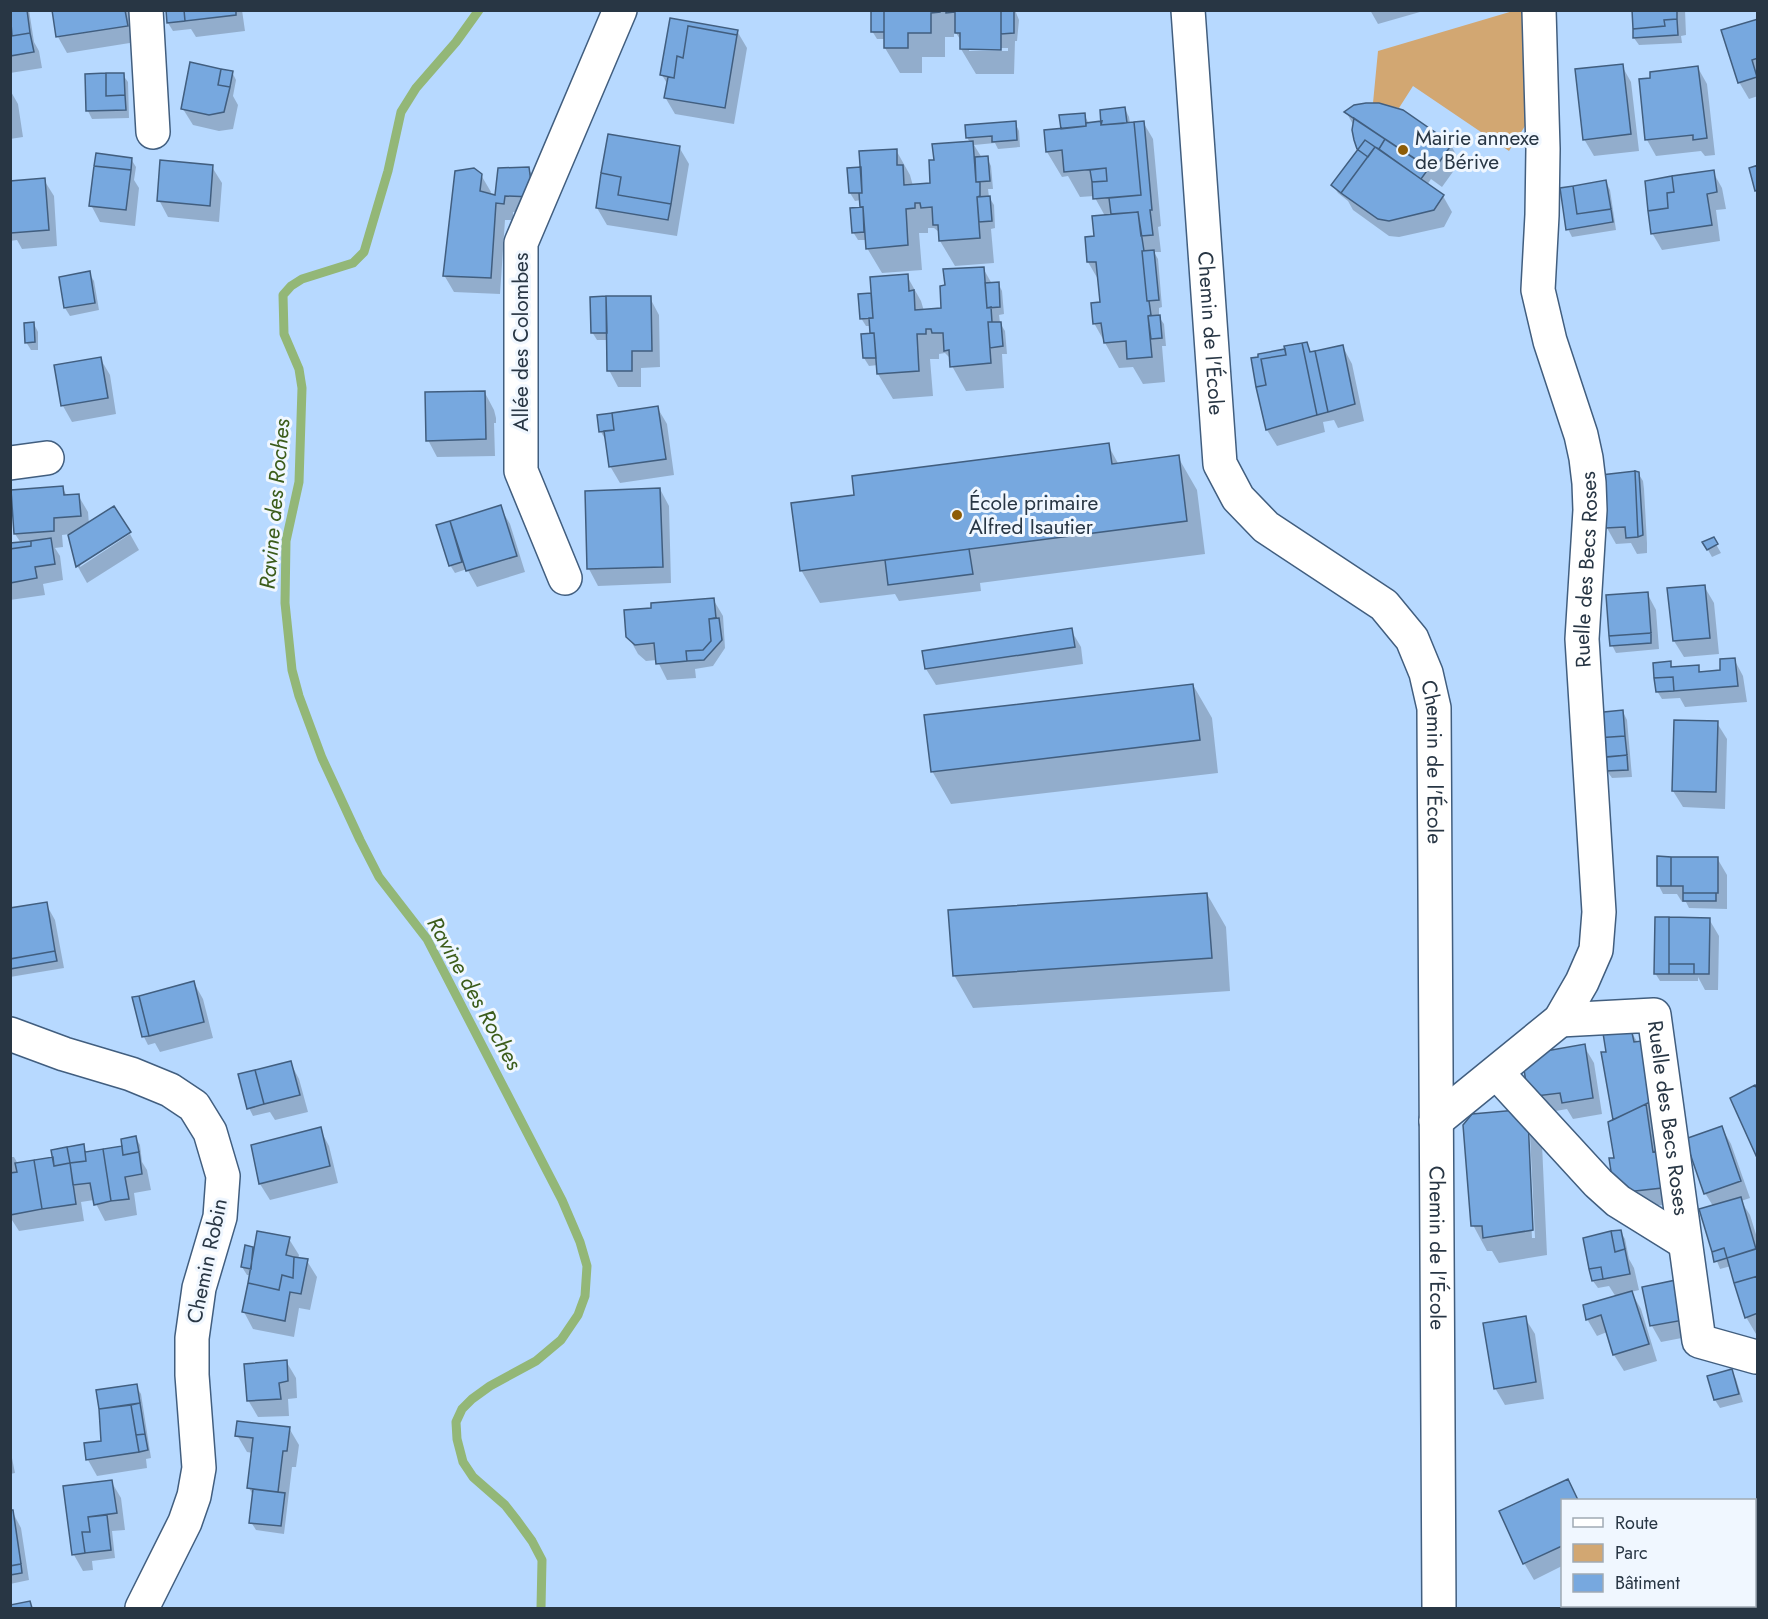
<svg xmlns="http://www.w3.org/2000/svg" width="1768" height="1619" viewBox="0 0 1768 1619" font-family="Jost,sans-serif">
<rect width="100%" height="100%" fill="#b7d9ff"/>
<path fill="#d2a772" d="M1513,11H1520L1526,14L1532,112L1525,126L1509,151L1413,86L1399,108L1373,103L1378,51Z"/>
<path fill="#0003" fill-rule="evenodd" d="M10,10H29L34,42L39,51L42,68L10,73Z
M54,10H131L136,42L67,53L58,37Z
M167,10H242L245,31L196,37L191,29L173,31L168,23Z
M873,10H1015L1019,20L1017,41H1015L1014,74H976L961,49L962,42L956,33H954V37H945V57H922V73H900L885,48V39H877L872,31ZM969,48H1008V51H969Z
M1370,10H1427L1378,24Z
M1633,10H1685L1686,35L1681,36L1682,43L1639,45L1634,38Z
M1758,20V96L1749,99L1739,82Z
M737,31L747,48L734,124L675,114L665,97L668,85L662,75Z
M1622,66L1631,82L1639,151L1594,156L1584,139Z
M1698,68L1707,84L1715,155L1705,156L1701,151L1656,156L1647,140Z
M232,72L236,80L233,96L238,105L233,129L219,131L193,125L183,109Z
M123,75L128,82L129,118L92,119L88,111L87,76Z
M10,90L18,104L23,137L10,139Z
M1125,109L1129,117L1130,124L1143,122L1153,139L1161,226L1158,227L1161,252H1154L1158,259L1162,307L1159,308V317L1164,324L1166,346H1162L1165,382L1143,384L1133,367L1119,368L1094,323L1102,303L1099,281L1088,262L1095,238L1105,216L1094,196L1080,197L1068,176L1062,177L1047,152L1063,130L1084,114L1089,124L1103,123Z
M1346,112L1451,145L1460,162L1442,187L1431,179L1427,185L1443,196L1452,212L1444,227L1399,237L1389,236L1353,210L1348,201L1338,193L1333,185L1360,150L1354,126Z
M1015,123L1019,131L1020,147L998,149L995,143L974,145L982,158H987L991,166L993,189H988L989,197L994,205L995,228L991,229L994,263L955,266L940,241L939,232L934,228H928V233H919L922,270L882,273L867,248V240H858L853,232L861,209V200L855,201L850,193L862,169L896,150L910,175L913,186L932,184L935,161L970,143L967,137Z
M679,147L689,164L677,236L607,225L597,208Z
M131,159L136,167L134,180L139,188L135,226L100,222L91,205Z
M212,167L222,183L219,222L168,217L159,200Z
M528,168L538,185L541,213L513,212V220H505L500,294L454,292L444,275L481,175L491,192L490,195L496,196Z
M1713,172L1722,188L1726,209L1716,210L1720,241L1662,250L1652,233Z
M44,180L54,196L57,246L22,249L17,240L10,241V182Z
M1606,182L1610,190L1616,230L1572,237L1568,229Z
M983,268L992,284L998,283L1002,291L1004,314L999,315L1000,323L1005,331L1007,354H1002L1004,388L966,391L952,366L950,358L945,353L939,354V359H930L933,396L893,399L878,374V365L869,366L864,358L862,335L873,334L871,326H866L861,318L860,295L873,294L907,276L921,301L924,311L943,310Z
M89,273L94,281L99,310L70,316L65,308L60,278Z
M650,298L659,315L660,367L641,368V387H618L609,370L608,340H597L592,332Z
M34,324L38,332V350H31L26,342Z
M1307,344L1312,354L1343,347L1352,364L1364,421L1338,428L1334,420L1323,422L1325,432L1277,446L1267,430L1258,387L1287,350Z
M100,358L110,375L116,414L72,422L63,406Z
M485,393L494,410L496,418V423H494L495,456L437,457L428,440Z
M657,407L667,424L674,475L620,483L610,466L607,439H605L601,432Z
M1108,445L1119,465L1178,457L1197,490L1205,554L980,583L981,591L899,601L895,594L820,603L801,570Z
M1638,473L1643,481L1644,489L1647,543V553L1637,554L1631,543L1616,544L1607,528Z
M62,487L67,496L78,495L88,512L89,524L80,567L130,534L139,550L87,583L78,567L70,534L62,535L63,547L55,548L60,556L63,580L43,584L45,595L10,600V545L21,543L15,534Z
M660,489L669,506L671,583L598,586L589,569L587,492Z
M500,507L510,524L525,572L477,587L467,569L455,573L450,565L438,526Z
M1713,539L1721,553L1712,557L1704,543Z
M1704,586L1714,603L1719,654L1684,657L1674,641Z
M1647,593L1656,610L1659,649L1616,653L1612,645Z
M713,599L723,616L725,648L713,666L695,669L696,678L667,680L657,660L646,661L638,654L628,636L653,609Z
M1071,630L1081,647L1083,664L936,685L926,669Z
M1734,659L1743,676L1747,702L1685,707L1680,698L1662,699L1657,691L1670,663L1673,669L1698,667L1701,673L1722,671Z
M1193,685L1212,718L1218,773L951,804L932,771Z
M1623,712L1627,720L1632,777L1612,778L1607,771Z
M1717,723L1727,739L1725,809L1683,807L1673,791Z
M1717,858L1727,875V909L1689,908L1686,902H1682L1677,894H1663L1659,886Z
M1207,894L1226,927L1230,991L973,1008L954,975Z
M46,904L55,920L64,968L10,977V910Z
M1709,919L1719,936L1718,990H1705L1698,977V981H1660L1655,973Z
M194,983L203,999L213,1038L160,1052L155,1043L148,1045L144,1037L134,998Z
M1630,1030L1638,1043L1671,1204L1628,1209L1615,1159V1120L1608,1053Z
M1584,1046L1594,1063L1602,1114L1573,1119L1567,1109L1539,1114L1529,1097Z
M290,1062L299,1079L308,1112L275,1120L270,1112L253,1116L249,1108Z
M1517,1111L1542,1144L1547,1255L1499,1263L1492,1251H1487L1473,1225ZM1527,1135H1530L1535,1238H1532Z
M1722,1128L1731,1144L1750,1198L1741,1201L1750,1215L1758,1241V1333L1756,1334L1746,1317L1731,1266L1720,1269L1713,1251V1206L1705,1193Z
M320,1129L329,1146L338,1183L270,1200L260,1184L253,1146Z
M136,1138L140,1145L142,1162L147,1170L151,1190L134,1193L137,1215L105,1221L94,1200L81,1202L84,1221L19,1231L10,1217V1157H14L18,1164L52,1159L83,1146L87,1153L124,1147Z
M1620,1231L1625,1239L1629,1259L1634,1268L1639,1290L1631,1292L1641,1309L1657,1361L1624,1371L1614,1355L1607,1332L1597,1336L1587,1319L1616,1297L1609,1286L1598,1288L1593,1281Z
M289,1239L299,1255L298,1259L307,1261L317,1277L310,1310L299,1308L294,1337L253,1329L244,1312L250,1275H247L242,1267L252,1248L255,1252Z
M1644,1288L1684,1298L1692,1336L1661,1342L1652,1326Z
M1525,1318L1535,1334L1544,1399L1505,1405L1495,1388Z
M286,1361L296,1378L297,1398L288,1399L289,1416L258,1417L248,1400Z
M1732,1371L1736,1379L1743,1402L1720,1408L1715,1400L1709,1377Z
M136,1386L141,1394L151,1458L146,1459L147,1468L97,1476L88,1460L86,1445L103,1442L101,1409Z
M289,1428L299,1445L296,1467H292L284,1534L256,1530L251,1522L254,1497L249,1488L253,1453L247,1452L237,1435Z
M10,1448L15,1473L10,1474Z
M111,1481L121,1498L125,1530L112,1531L115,1558L92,1561L93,1570L83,1571L74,1555L65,1487Z
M1568,1481L1578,1500H1562V1566L1534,1580L1524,1563Z
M12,1511L21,1528L29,1580L10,1584Z"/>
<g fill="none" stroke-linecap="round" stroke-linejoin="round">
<path stroke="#93b777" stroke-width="9" d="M479,10L456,42L416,88L401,112L388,171L364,252L353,263L302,279L291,286L283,295L284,334L299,369L302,388L299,482L286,541L285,603L292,670L299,696L322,758L360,840L379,877L427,939L562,1200L580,1242L587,1266L585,1296L578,1315L561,1340L536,1361L490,1386L472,1399L462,1409L456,1422L457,1439L463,1462L473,1477L505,1505L516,1519L532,1541L542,1560L541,1608"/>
</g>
<path fill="#77a8df" stroke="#415e7f" stroke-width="1.5" d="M10,10H27L30,33L12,36Z
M52,10H125L128,26L56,37Z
M166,10H184L185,21L167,23Z
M184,10H236V15L185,21Z
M871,10H884V32H871Z
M884,10H940V12L931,13V33H908V48H884Z
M946,10H1001V50L960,49V33H955V12L946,13Z
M1001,10H1014V33L1001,34Z
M1632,10H1677V19L1664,20L1665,26L1633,29Z
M670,18L738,30L737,35L688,26L683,58L677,56L674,78L660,75Z
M1677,19L1678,35L1633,38V29L1665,26L1664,20Z
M1758,19V58L1752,60L1757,77L1738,83L1721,30Z
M688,26L737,35L725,108L664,98L668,77L674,78L677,56L683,58Z
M10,29L12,36L30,33L34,52L10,56Z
M190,62L221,69L218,85L230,87L224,112L209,115L181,109Z
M1623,64L1631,134L1583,140L1575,69Z
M1698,66L1707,138L1693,140V135L1645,140L1639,79L1650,78V72Z
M221,69L233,71L230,87L218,85Z
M106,73H124L125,95L106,96Z
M106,73V96L125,95L126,110L86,111L85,74Z
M1366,103H1379L1403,110L1452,144L1433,171L1344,112L1354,105Z
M1125,107L1127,123L1101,125L1100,110Z
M1085,113L1086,126L1061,129L1059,115Z
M1354,118L1385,139L1379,149L1375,147L1368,157L1357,149L1354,140L1352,130Z
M1016,121L1017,140L992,142V136L966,138L965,125Z
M1102,121L1101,125L1134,122L1141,195L1093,199L1092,182L1107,181L1106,168L1064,172L1062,150L1046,152L1044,130L1086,126V123Z
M1144,121L1152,210H1150L1153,235L1141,236L1138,212L1111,214L1109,198L1141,195L1134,122Z
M608,134L680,146L671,204L618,195L621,177L601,173Z
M1385,139L1429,168L1421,179L1379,149Z
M1365,140L1375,147L1341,193L1331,185Z
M973,141L976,182H980V196L977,197L980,238L939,241L938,225H933L932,207L921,208L920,203H915V208L906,209L908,245L866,249L863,207H860L859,193H862L859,151L897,149V165H903L904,185L930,183L929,160H934L932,144Z
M1375,147L1444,195L1434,210L1389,221L1378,219L1341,193Z
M96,153L132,158L131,170L94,166Z
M988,156L990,181L976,182L975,157Z
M160,160L213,165L210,206L157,201Z
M1758,165V190L1755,191L1749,168Z
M94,166L131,170L126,210L89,206Z
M529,167L533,197L505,196L504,204L496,203L491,278L443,276L455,171L474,168L482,174L480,191L495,195L498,168Z
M861,167L862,193H849L847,168Z
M1106,168L1107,181L1092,182L1090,170Z
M1714,170L1717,192L1707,194L1712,225L1651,234L1648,211L1668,208L1667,193L1674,192L1672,176Z
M601,173L621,177L618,195L671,204L668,220L596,208Z
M1672,176L1674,192L1667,193L1668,208L1648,211L1645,181Z
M45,178L49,230L11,233L10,181Z
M1606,180L1611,209L1577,214L1573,186Z
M1573,186L1577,214L1611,209L1613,222L1566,230L1560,188Z
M990,196L992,221L979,222L977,197Z
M863,207L864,232L852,233L850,208Z
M1138,212L1144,251H1142L1147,301H1149L1151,315L1148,316L1152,357L1127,359L1126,341L1104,343L1101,323L1093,324L1091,303L1100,302L1096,262H1087L1085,237L1094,236L1092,216Z
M1154,250L1159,300L1147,301L1142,251Z
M984,267L987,308L991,307L992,322H988L991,363L950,367L949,350L944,351L943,333H932L931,329H926V334H917L919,371L877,374L874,333H870L869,318H873L870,277L908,274L909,291L914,290L915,310L941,308L940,286L945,285L943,269Z
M90,271L95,303L64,308L59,277Z
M999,282L1000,307L987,308L985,283Z
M871,293L873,318L860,319L858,294Z
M606,296L607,333H591L590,297Z
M606,296H651L652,351H632V371H607Z
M1160,315L1162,338L1151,339L1148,316Z
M34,322L35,342L25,343L24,323Z
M988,322H1001L1003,346L990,348Z
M874,333L876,358H863L861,334Z
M1307,342L1310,352L1315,351L1328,412L1317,415L1302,343Z
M1302,343L1317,415L1266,430L1256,387L1266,385L1261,359L1286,355L1284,346Z
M1343,345L1355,404L1328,412L1315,351Z
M1285,349L1286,355L1261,359L1266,385L1256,387L1251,358L1258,357V354Z
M101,357L108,398L61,406L54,365Z
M485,391L486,439L426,441L425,392Z
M658,406L666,459L609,467L604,431L614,430L612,413Z
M612,413L614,430L599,432L597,415Z
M1109,443L1112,464L1179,455L1187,521L800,571L791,503L854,495L852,476Z
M1635,471L1639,472L1643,535L1638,537Z
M1635,471L1638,537L1626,538L1625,527L1605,528L1601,475Z
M63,486L64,495L79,494L81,516L54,518V531L14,534L11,490Z
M660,488L663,567L587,569L585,491Z
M501,505L517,556L466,571L450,521Z
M114,506L131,532L76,567L68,535Z
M450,521L462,562L449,566L436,525Z
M1714,537L1718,544L1707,550L1702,542Z
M51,538L55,564L35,567L37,578L10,583V549L31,546V541Z
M31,541V546L10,549V543Z
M969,549L973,574L888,585L885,560Z
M1705,585L1710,638L1673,641L1667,588Z
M1648,592L1651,633L1609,636L1606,595Z
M714,598L716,618L709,619L711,641L703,650L686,651L687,661L656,664L654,643L635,645L626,637L624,610L651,608V603Z
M719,618L722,640L704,660L687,661L686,651L703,650L711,641L709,619Z
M1072,628L1075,647L925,669L922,651Z
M1651,633V643L1610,646L1609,636Z
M1735,658L1738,686L1674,691L1673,677L1654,678L1653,663L1671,661V667L1699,665V672L1720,670V659Z
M1673,677L1674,691L1656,692L1654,678Z
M1193,684L1200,740L931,772L924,715Z
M1623,710L1625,736L1596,738L1594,713Z
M1674,720L1718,721L1716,792L1672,791Z
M1625,736L1627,755L1598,758L1596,738Z
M1627,755L1628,770L1606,771L1605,757Z
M1657,856L1671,857V886H1657Z
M1671,857H1718V893H1683V886H1671Z
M1207,893L1212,958L953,976L948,910Z
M1683,893H1716V901H1683Z
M47,902L55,951L10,959V908Z
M1655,917H1669V974H1654Z
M1669,917L1710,918L1709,974H1694V964H1669Z
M55,951L57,961L10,969V959Z
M1669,964H1694V974H1669Z
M194,981L204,1022L149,1036L139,996Z
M139,996L149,1036L142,1037L132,997Z
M1631,1028L1634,1042L1642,1041L1652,1101L1613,1120L1601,1052H1606L1603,1033Z
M1585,1044L1593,1098L1562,1103L1560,1093L1528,1097L1524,1069L1546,1051Z
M291,1061L300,1095L264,1104L255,1070Z
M255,1070L264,1104L247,1109L238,1074Z
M1755,1085L1758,1090V1160L1730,1098Z
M1646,1104L1653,1152L1656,1151L1662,1188L1617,1193L1612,1178L1609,1158H1614L1608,1122Z
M1517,1110L1528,1118L1533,1230L1483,1238L1482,1226H1471L1463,1125L1472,1114Z
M1722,1126L1741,1181L1704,1194L1685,1139Z
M321,1127L330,1166L259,1184L251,1145Z
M136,1136L139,1152L123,1155L121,1139Z
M84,1144L86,1161L70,1163L67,1147Z
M122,1146L123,1155L139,1152L142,1174L125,1177L129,1199L111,1201L103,1149Z
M67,1147L70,1163L54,1166L51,1150Z
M103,1149L111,1201L94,1205L90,1183L73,1185L70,1163L86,1161L85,1152Z
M53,1157L54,1166L70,1163L76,1204L42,1209L34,1160Z
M34,1160L42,1209L10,1215V1173L17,1172L15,1163Z
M1741,1197L1756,1249L1727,1258L1724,1248L1712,1252L1699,1209Z
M1621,1230L1625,1249L1615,1252L1611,1231Z
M257,1231L290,1237L286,1255L294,1257L293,1278L282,1275L279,1290L248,1283Z
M1611,1231L1615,1252L1625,1249L1630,1274L1603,1279L1601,1267L1589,1269L1583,1238Z
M245,1245L253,1247L251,1269L241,1267Z
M1724,1248L1727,1258L1714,1262L1712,1252Z
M1758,1248V1276L1734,1283L1727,1258Z
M294,1257L308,1259L301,1294L290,1292L285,1321L242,1312L248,1283L279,1290L282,1275L293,1278Z
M1601,1267L1603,1279L1592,1281L1589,1269Z
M1758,1276V1313L1745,1318L1734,1283Z
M1676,1280L1684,1320L1650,1326L1642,1287Z
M1632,1291L1649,1344L1613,1355L1601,1315L1586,1320L1583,1305Z
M1526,1316L1536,1382L1494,1389L1483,1323Z
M287,1360L288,1381L279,1383L281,1399L247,1401L244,1364Z
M1732,1369L1739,1394L1714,1400L1707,1376Z
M137,1384L140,1403L99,1409L96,1390Z
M140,1403L145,1434L136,1435L131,1405Z
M131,1405L139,1452L86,1460L84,1443L101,1441L99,1409Z
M237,1421L290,1427L287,1451H283L278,1492L247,1488L253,1438L235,1436Z
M145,1434L148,1450L139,1452L136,1435Z
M1568,1479L1578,1500H1562V1546L1523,1564L1499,1511Z
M112,1480L117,1513L88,1517L90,1532H82L85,1553L72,1555L63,1486Z
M253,1489L285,1493L281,1526L249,1523Z
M10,1510H13L21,1564L10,1566Z
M107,1515L111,1550L85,1553L82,1532H90L88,1517Z
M21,1564L22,1573L10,1575V1566Z
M30,1601L32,1608H10V1605Z"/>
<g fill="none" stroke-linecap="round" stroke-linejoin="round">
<defs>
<g id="minor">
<path d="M146,10L153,132"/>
<path id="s1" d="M1188,10L1220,464L1238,498L1266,527L1384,605L1412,639L1426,673L1434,708L1439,1608"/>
<path d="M10,463L47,458"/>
<path d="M565,578L521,471V243L620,10"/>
<path id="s2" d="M1560,1020L1654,1015L1699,1341L1756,1357"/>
<path d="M10,1034L64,1054L131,1074L170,1090L194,1106L210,1132L223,1176L220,1217L199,1288L192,1338V1375L199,1468L194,1496L185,1522L142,1608"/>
<path d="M1497,1073L1598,1183L1618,1201L1684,1242"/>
<path id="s3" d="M1436,1121L1560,1020L1582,982L1596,950L1599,912L1582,639L1590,510L1589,483L1586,458L1581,435L1550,341L1538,290L1542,215L1543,149L1539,10"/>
</g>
</defs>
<use href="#minor" stroke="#415e7f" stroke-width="36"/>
<use href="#minor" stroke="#fff" stroke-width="33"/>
</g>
<g fill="#8d5c07" stroke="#f0f7ff" stroke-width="2">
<circle cx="1403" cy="150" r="6"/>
<circle cx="957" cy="515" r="6"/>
</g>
<g text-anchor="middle" stroke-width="6" stroke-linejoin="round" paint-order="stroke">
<g font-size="21" fill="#283644" stroke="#f0f7ff" text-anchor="start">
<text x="1415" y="145">Mairie annexe<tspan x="1415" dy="24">de Bérive</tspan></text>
<text x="969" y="510">École primaire<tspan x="969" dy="24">Alfred Isautier</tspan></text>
</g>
<g font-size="21" fill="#283644" stroke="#f0f7ff">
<text dy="7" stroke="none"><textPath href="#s1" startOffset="324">Chemin de l'École</textPath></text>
<text transform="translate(521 342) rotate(-90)" y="7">Allée des Colombes</text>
<text dy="7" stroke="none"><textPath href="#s3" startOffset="620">Ruelle des Becs Roses</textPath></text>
<text dy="7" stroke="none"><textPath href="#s1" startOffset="846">Chemin de l'École</textPath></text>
<text dy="7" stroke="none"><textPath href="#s2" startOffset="198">Ruelle des Becs Roses</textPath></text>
<text dy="7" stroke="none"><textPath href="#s1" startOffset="1332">Chemin de l'École</textPath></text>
<text transform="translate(207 1261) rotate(-78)" y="7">Chemin Robin</text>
</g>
<g font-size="22" font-style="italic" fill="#3b5c1a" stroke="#f0f7ff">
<text transform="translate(274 504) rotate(-85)" y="8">Ravine des Roches</text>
<text transform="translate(475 993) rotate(61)" y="8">Ravine des Roches</text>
</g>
</g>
<rect width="1768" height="1619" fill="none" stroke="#283644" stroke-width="24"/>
<rect x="1561" y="1499" width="195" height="108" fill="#f0f7ff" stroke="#a0aab4" stroke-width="1.5"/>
<rect x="1573" y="1518" width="30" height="9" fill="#ffffff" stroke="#a0aab4" stroke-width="1.5"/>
<text x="1615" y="1529" font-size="18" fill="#283644">Route</text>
<rect x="1573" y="1544" width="30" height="18" fill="#d2a772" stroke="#a0aab4" stroke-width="1.5"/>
<text x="1615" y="1559" font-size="18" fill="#283644">Parc</text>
<rect x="1573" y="1574" width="30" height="18" fill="#77a8df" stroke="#a0aab4" stroke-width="1.5"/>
<text x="1615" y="1589" font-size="18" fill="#283644">Bâtiment</text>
</svg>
